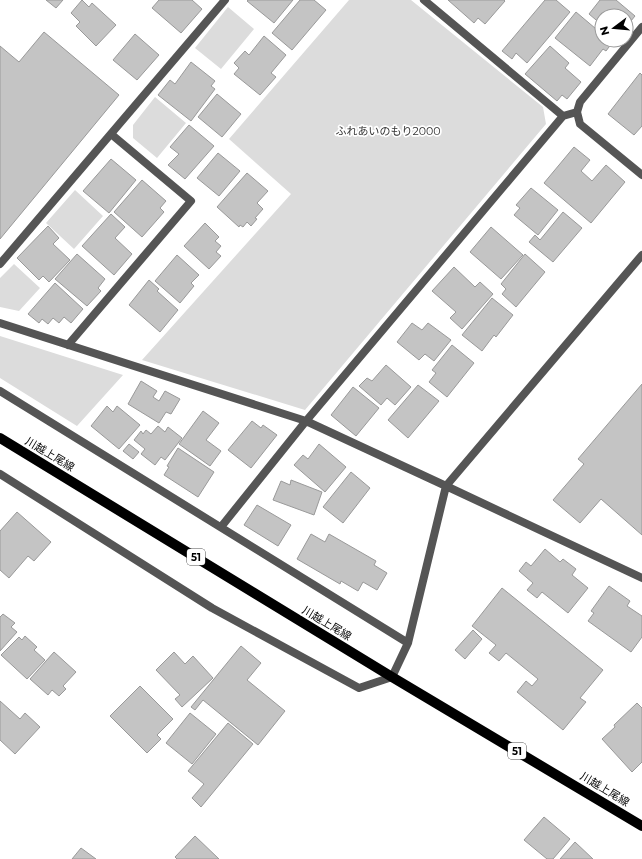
<svg xmlns="http://www.w3.org/2000/svg" width="642" height="859" viewBox="0 0 642 859" font-family="Montserrat,'Noto Sans JP',sans-serif">
<rect width="100%" height="100%" fill="#fff"/>
<path fill="#dcdcdc" d="M349,0H411L543,107L546,124L305,410L142,360L291,194L229,139Z
M228,7L254,29L221,69L195,48Z
M155,97L186,123L157,158L133,138V125Z
M75,190L103,216L74,249L46,223Z
M14,264L40,288L19,311L0,307V278Z
M0,336L123,375L77,426L0,378Z"/>
<path fill="#c4c4c4" stroke="#999" d="M46,0H63L56,8Z
M82,0L89,7L92,3L116,25L96,46L76,26L80,22L71,13Z
M159,0H192L202,9L181,33L152,8Z
M248,0H293L274,23L247,1Z
M300,0H314L326,10L292,50L272,33Z
M448,0H504L505,1L485,24L478,18L474,23Z
M545,0H556L570,12L527,63L516,53L512,59L502,51Z
M600,0H616L635,16L626,27V16H602V25L589,14Z
M576,12L602,34V40H609L612,43L606,51L603,49L590,66L555,38Z
M44,32L119,95L0,239V46L19,62Z
M135,34L159,55L137,80L113,60Z
M264,36L286,55L271,73L276,77L260,95L234,74L239,68L234,63L245,51L249,55Z
M550,46L569,63L565,68L581,82L567,99L562,95L557,101L525,74Z
M191,62L215,81L211,86L215,89L191,121L158,95L170,80L175,84Z
M640,73L642,75V126L634,135L608,114Z
M217,94L241,114L222,137L198,117Z
M189,125L214,146L185,179L168,165L179,154L170,147Z
M574,147L590,160L581,171L592,181L606,165L625,182L591,223L544,183Z
M218,153L240,171L219,196L197,178Z
M111,159L136,180L109,213L83,191Z
M247,173L268,191L257,203L263,209L255,218L257,219L251,226L247,222L243,227L240,225L239,227L217,207Z
M142,180L166,201L160,208L164,212L142,237L114,212Z
M531,188L558,210L538,235L514,215L520,208L516,205Z
M563,212L582,228L553,262L529,242L535,235L540,240Z
M111,214L125,227L115,238L132,254L114,275L82,246Z
M205,223L219,237L215,241L221,246L216,252L221,256L209,269L184,246Z
M48,226L59,238L53,244L70,260L49,282L43,276L39,280L17,258Z
M491,227L523,255L501,279L470,252Z
M77,254L105,279L98,288L101,291L87,306L55,279Z
M525,254L545,272L516,307L502,294L506,289L501,284Z
M177,255L199,275L191,283L194,286L180,303L155,281Z
M454,267L475,287L480,282L493,294L462,329L450,318L456,312L432,291Z
M149,280L159,289L157,291L178,310L160,332L129,305Z
M55,283L83,309L71,323L64,317L59,323L53,318L48,324L42,319L39,323L28,314Z
M492,298L513,315L496,337L494,335L482,351L462,335Z
M412,323L422,330L428,323L451,340L434,361L425,354L419,360L397,342Z
M452,345L474,363L447,397L429,382L436,373L432,370Z
M386,365L411,387L395,405L387,398L381,405L359,386L367,378L372,381Z
M141,381L157,391L153,397L159,401L165,391L180,399L171,414L166,412L159,423L128,404Z
M642,384V535L601,499L580,523L553,500L584,464L578,459Z
M418,385L439,401L408,438L388,420Z
M353,387L379,408L356,436L331,415Z
M107,406L113,412L117,406L140,425L119,449L91,426Z
M203,411L219,423L206,440L221,451L210,466L179,444Z
M252,421L261,428L263,425L277,435L251,468L228,450Z
M158,426L165,432L168,427L182,438L165,460L161,457L155,465L141,454L145,449L134,440L141,431L143,434L146,430L151,434Z
M129,444L139,452L133,459L123,451Z
M319,444L346,467L325,492L294,465L303,455L308,459Z
M178,448L214,472L198,497L164,475L169,467L167,466Z
M351,472L370,488L343,523L323,507Z
M291,480L322,492L314,515L273,500L281,481L290,485Z
M257,505L291,525L278,546L244,525Z
M17,512L51,542L34,561L28,556L9,578L0,570V531Z
M311,534L325,542L329,534L376,561L374,565L387,573L377,590L363,582L358,591L341,581L340,584L297,559Z
M545,549L560,562L563,559L576,569L572,575L588,588L568,613L542,592L537,598L527,590L533,583L519,571L526,562L531,566Z
M609,586L630,601L627,606L642,616V637L631,652L588,621L594,613L591,611Z
M502,588L603,670L580,698L586,702L563,730L517,692L526,681L532,686L538,679L506,653L499,661L489,653L496,645L472,626Z
M3,614L15,623L11,627L17,632L0,651V617Z
M473,630L482,639L465,659L455,650Z
M25,636L37,647L34,650L45,660L27,679L1,655L19,637L22,640Z
M241,646L261,663L247,680L285,711L258,745L203,700L195,710L191,707Z
M54,652L76,672L63,686L66,689L59,696L52,690L48,695L30,679Z
M174,652L185,664L193,656L213,678L182,707L175,699L180,695L156,670Z
M140,686L173,719L157,735L161,739L147,753L110,716Z
M0,701L20,719L25,713L40,727L15,754L0,740Z
M637,703L642,708V762L632,772L602,739L615,727L614,725Z
M190,713L216,734L192,764L166,743Z
M228,723L253,744L201,807L192,798L204,784L188,771Z
M544,817L570,839L553,859H547L524,840Z
M195,836L219,859H177L175,857Z
M575,842L593,859H560Z
M81,848L96,859H72Z"/>
<g fill="none" stroke-linecap="round" stroke-linejoin="round">
<path stroke="#555" stroke-width="8" d="M424,0L563,116
M642,27L580,102L577,112L580,124L642,175
M0,264L225,0
M0,323L306,421L446,486L642,578
M68,345L191,201L111,134
M0,391L408,643
M0,474L212,608L359,688L392,677L408,643L446,486L642,255
M221,527L306,421L563,116L577,112"/>
<path stroke="#000" stroke-width="10" d="M0,438L392,677L642,826"/>
</g>
<g text-anchor="middle" stroke-width="3.5" stroke-linejoin="round" paint-order="stroke">
<g fill="#fff" stroke="#4c4c4c" stroke-width="1">
<rect x="187" y="549" width="18" height="16" rx="3"/>
<rect x="508" y="743" width="18" height="16" rx="3"/>
</g>
<g font-size="10" font-weight="bold" fill="#000">
<text x="196" y="561">51</text>
<text x="517" y="755">51</text>
</g>
<g font-size="11" fill="#333" stroke="#fff">
<text x="388" y="135">ふれあいのもり2000</text>
</g>
<g font-size="11" fill="#000" stroke="#fff">
<text transform="translate(50 454) rotate(31)" y="4">川越上尾線</text>
<text transform="translate(327 623) rotate(31)" y="4">川越上尾線</text>
<text transform="translate(605 789) rotate(31)" y="4">川越上尾線</text>
</g>
</g>
<g transform="translate(614 28) rotate(254)"><circle r="19" fill="#ffffff" stroke="#999999"/>
<path d="M0-3L7 15L0 10L-7 15Z" fill="#000000"/>
<text y="-6" font-size="11" font-weight="bold" text-anchor="middle" fill="#000000">N</text>
</g>
</svg>
